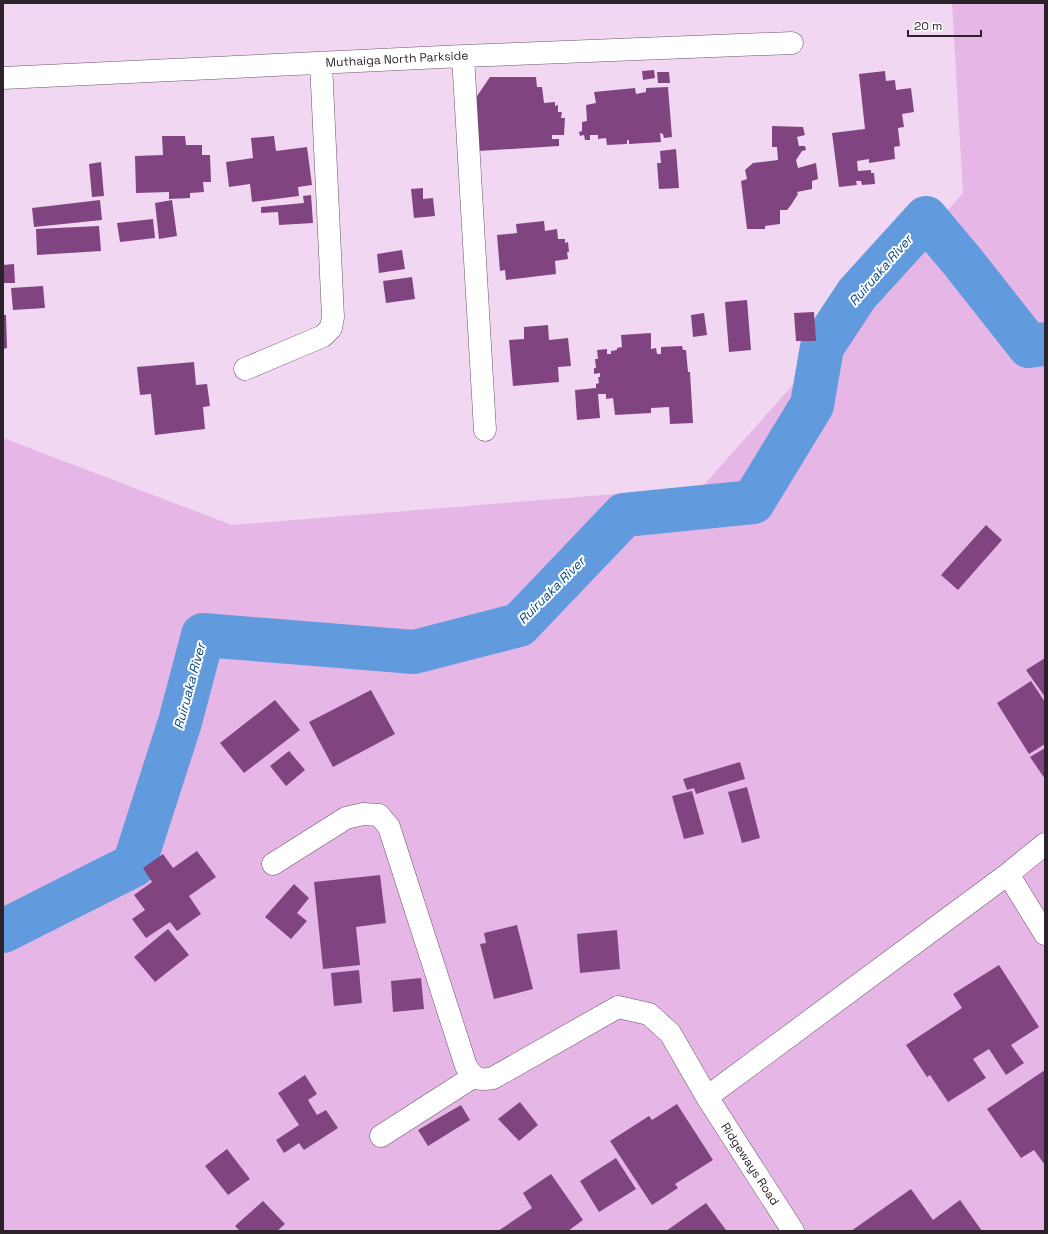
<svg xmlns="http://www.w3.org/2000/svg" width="1048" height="1234" viewBox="0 0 1048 1234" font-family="'Space Grotesk',sans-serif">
<rect width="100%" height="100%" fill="#f2d7f2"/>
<path fill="#e6b7e6" d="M952,3H1045V1231H3V438L232,525L702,487L963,193Z"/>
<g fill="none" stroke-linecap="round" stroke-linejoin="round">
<path stroke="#619bdd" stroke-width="44" d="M3,931L134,865L180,722L203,635L414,652L519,625L624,515L753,502L812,405L822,347L857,294L926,218L962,261L1029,346L1045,344"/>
</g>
<path fill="#804481" d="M654,70L655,78L643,80L642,71Z
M885,71L886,81L895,80L896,90L911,88L914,112L902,114L904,127L898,128L900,146L894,147L895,159L869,163V159L857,161L858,171L871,170V173H874L875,184L862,185L861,181H856L857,185L839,187L832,133L865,129L859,74Z
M657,72H669L670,83H658Z
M490,77H536L537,87H542L544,103L555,102V106L558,105V112H562L561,118H565L564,135H552V139H559V146L478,151L475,99Z
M668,87L672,137L664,138L663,134L660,133L661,142L629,144V140H627V144L607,145L606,138L598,139V135H590V140H585L584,135L580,136L579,132L582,131V122L587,121L586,105L596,103L594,92L635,88L636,94L646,92V88Z
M772,126L803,127L805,135L797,137L799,146H805L806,150L802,151L796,160L798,168L816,163L818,179L812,181V189L797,192L798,194L791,205L787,210H780V224L765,226V229H747L741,181L747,179L745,170L753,163L778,160L777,147H772Z
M162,136H185L186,145H202V155H210L211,182H203L204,192L190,193V198L169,199V192L136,193L135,156L163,155Z
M274,136L276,151L307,147L312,185L298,187L299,196L252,202L250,184L229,187L226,162L253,158L251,138Z
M676,149L679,188L659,189L657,163H661L660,151Z
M101,162L104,196L92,197L89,164Z
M423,188V199L433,198L435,216L414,218L411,189Z
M311,195L313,223L279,225L278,212L261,213V207L304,203L303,196Z
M100,200L102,220L34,227L32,208Z
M172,200L177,236L159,239L155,203Z
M153,219L155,238L120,242L117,223Z
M544,221L545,231L557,229L558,239H565V243L568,242L569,252H567L568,259L555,261L556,274L506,280L505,270L500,271L497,235L517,233L516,224Z
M99,226L101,251L37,255L36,229Z
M402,250L405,269L379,273L377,254Z
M14,264L15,283H3V265Z
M412,277L415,299L386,303L383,281Z
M43,286L45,308L13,310L11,288Z
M747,300L751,350L729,352L725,302Z
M814,312L816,341H796L794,313Z
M704,313L707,335L693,337L691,315Z
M3,315H6L7,348L3,349Z
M548,325L549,340L568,338L571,366L558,367L559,382L513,386L509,340L524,339V327Z
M651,333V349L656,348L657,354H661V347L682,346L683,350H686L688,372H690L693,423L670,424L669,407L651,408V413L615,415L613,398L606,399V394H598L600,418L577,420L575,390L596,388V384L599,383L598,377H600V373L594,374V368H596L595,359H598L597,350L607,349V354H611V351L617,350V348L622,347L621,335Z
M194,362L196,385L207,384L210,406L203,407L205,429L155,435L151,394L140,395L137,367Z
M986,525L1002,540L958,590L941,575Z
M1045,658V697L1026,670Z
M1031,681L1045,702V744L1029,754L997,703Z
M371,690L395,734L333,767L309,722Z
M275,700L300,730L244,773L220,743Z
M1045,748V779L1030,757Z
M289,751L305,770L286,786L270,766Z
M740,762L745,779L696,794L694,788L687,790L683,779Z
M747,787L760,838L742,843L728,792Z
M692,791L704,834L684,839L672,796Z
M197,851L216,877L189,896L201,914L177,931L170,922L146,938L132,919L145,910L134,895L152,882L143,868L163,854L173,868Z
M380,875L386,923L356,927L360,965L323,969L314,882Z
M294,884L309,898L297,913L307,921L291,939L265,917Z
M517,925L533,989L494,999L480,944L486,943L484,933Z
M168,929L189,955L155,982L134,957Z
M617,930L620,969L580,973L577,934Z
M999,965L1039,1027L1011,1045L1024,1063L1006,1075L989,1049L973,1059L986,1078L948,1102L930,1075L927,1077L906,1045L962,1008L953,994Z
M359,970L362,1003L334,1006L331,973Z
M421,978L424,1009L393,1012L391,981Z
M1045,1070V1165L1034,1150L1021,1158L987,1109Z
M305,1075L317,1094L308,1100L317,1115L326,1110L338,1128L304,1150L299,1143L284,1153L276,1140L299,1125L278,1093Z
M520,1102L538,1125L519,1141L498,1119Z
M677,1104L713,1160L675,1184L678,1188L652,1205L610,1141L649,1116L652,1120Z
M461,1105L470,1120L428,1146L418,1130Z
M227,1149L250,1179L228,1195L205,1166Z
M616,1158L636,1189L599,1212L580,1181Z
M551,1174L583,1220L568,1231H498L532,1208L523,1193Z
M911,1189L933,1220L960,1200L982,1231H851Z
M263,1201L285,1224L277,1231H240L235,1226Z
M706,1203L726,1230L724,1231H666Z"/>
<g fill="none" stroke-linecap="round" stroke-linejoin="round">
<defs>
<path id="minor" d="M463,56L485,430
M3,78L463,56L792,43
M245,369L323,336L331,328L333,317L321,63
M273,864L346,818L363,814L379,815L389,827L466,1066C475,1079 477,1081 493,1078L618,1007L649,1014L670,1033L707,1097L793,1231
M1008,874L1045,934
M707,1097L1008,874L1045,844
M381,1136L473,1077"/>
</defs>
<use href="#minor" stroke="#6b546b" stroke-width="23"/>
<use href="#minor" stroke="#fff" stroke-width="22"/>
</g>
<g text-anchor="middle" stroke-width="4" stroke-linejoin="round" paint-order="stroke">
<g font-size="12" fill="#2c222c" stroke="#fff">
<text transform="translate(397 59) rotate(-3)" y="4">Muthaiga North Parkside</text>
<text transform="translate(750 1164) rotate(57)" y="4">Ridgeways Road</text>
</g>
<g font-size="13" font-style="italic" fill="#064783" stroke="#fff">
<text transform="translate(880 270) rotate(-49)" y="5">Ruiruaka River</text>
<text transform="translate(551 590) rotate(-45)" y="5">Ruiruaka River</text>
<text transform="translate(189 686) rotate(-75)" y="5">Ruiruaka River</text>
</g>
</g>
<rect width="1048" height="1234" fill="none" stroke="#2c222c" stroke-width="8"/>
<path d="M908 30v6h73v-6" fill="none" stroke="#2c222c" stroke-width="2"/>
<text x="914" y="30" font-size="12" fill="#2c222c" stroke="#ffffff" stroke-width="3" paint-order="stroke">20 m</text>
</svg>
